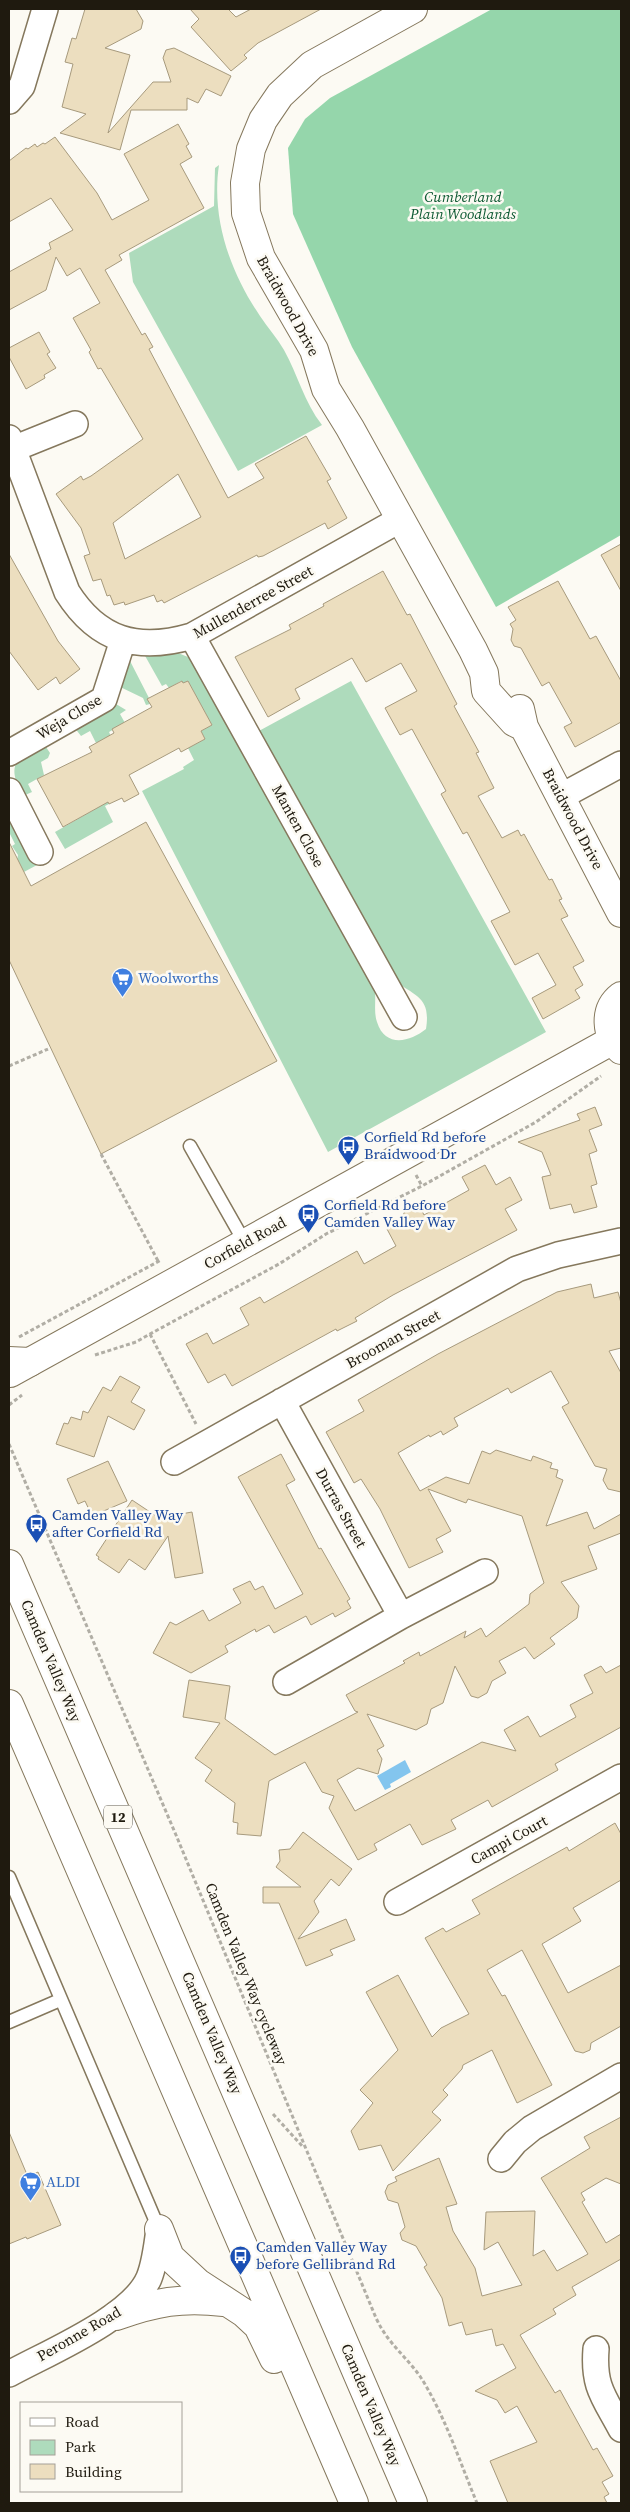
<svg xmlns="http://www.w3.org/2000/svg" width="630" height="2512" viewBox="0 0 630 2512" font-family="'Source Serif 4',serif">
<rect width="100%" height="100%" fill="#fcfaf3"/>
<path fill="#aedbbc" d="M219,165C211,218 230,272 260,316C268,328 277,338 284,350C298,375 304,402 322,425L238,471L133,282L129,253L214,206L215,168Z
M178,653L188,657L196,664L374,987C377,998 373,1011 377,1022C385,1048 410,1042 426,1029C431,997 416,997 394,980L257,732L351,681L546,1032L328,1152L142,791L184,769L183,767L194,760L188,748L205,739L201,731L212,725L188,681L183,683L181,681L169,688L166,684L162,686L144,654Z
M129,659L149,698L148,700L150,704L146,705L143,698L114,684Z
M106,698L126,710L120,714L125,723L109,732L113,741L108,737L96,743L90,731L81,736L74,727Z
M42,741L50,753L48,758L41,762L44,775L28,784L32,792L23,796C6,765 15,759 42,741Z
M100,786L109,804L105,806L113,822L65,849L55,832L97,808L89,791Z
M9,812L37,865L9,880V865L17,860L18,855L12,846L15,844L9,832Z"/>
<path fill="#95d6ab" d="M492,9H621V535L496,607L352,347L293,214L288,148L305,119L330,98Z"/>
<path fill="#83c5ee" d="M405,1760L411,1772L390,1784L391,1787L385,1790L377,1776Z"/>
<path fill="#ecdebf" stroke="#a79a7d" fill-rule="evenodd" d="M85,9H136L143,21L141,29L105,48L130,55L108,133L153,82H171L163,58L166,50L174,48L231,76L221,96L206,89L198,103L187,98V110H131L120,150L60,133L86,114L62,107L73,64L65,62L72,38L76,39Z
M190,9H228L236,17L251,9H321L258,43L244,55L247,58L231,71L191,27L199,19Z
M178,124L189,144L186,146L192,157L180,164L204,208L119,255L122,260L105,270L142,335L145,333L153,347L149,349L228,498L264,478L255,464L306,436L331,479L327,481L347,518L328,529L325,523L263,556L258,557L257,555L164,603L162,600L157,602L154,595L125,605L124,602L114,605L110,595L107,596L101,579L93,581L84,556L90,554L81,528L56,494L81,476L83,480L91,476L143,439L101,368L98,369L89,352L91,350L73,318L100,303L80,268L67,276L56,257L46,290L9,310V272L51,249L49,243L73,230L51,198L9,222V161L26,148L28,149L35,144L37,147L43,143L45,144L55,137L97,193L112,220L149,200L124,154ZM178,474L201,517L125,559L113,523Z
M39,332L50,352L47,354L56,368L44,375L45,378L26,389L9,357V348Z
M621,544V591L601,555Z
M9,554L58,641L80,669L60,684L56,677L38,690L9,651Z
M383,571L407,615L410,614L457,704L454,706L479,752L476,753L494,788L478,796L502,838L518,830L521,836L524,834L549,880L552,879L562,899L559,900L568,916L561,919L584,961L573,967L583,985L575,990L580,998L543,1019L532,998L556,985L538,953L515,965L491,921L510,912L467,832L463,834L441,794L446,791L412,729L400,735L385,708L417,691L401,663L366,682L352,658L295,689L300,699L268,717L235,657L291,629L289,625L324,606L323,604Z
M558,581L590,639L596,636L621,681V722L575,747L564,727L572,723L549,682L542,686L521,648L514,646L511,640L513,629L510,624L516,620L508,607Z
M182,681L183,683L188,681L212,725L201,731L205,739L181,752L179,748L129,775L139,794L124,802L122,798L109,804L108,802L63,827L37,779L92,752L89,747L114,733L112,729L152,707L147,699Z
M146,822L277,1061L101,1154L9,960V842L31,886Z
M595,1107L602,1125L589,1130L597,1151L589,1154L597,1184L591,1186L597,1207L574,1213L571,1204L550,1209L542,1177L551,1175L542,1152L518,1142L580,1120L577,1114Z
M485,1165L496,1185L510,1177L522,1200L505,1209L517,1230L393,1295L355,1318L357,1321L337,1331L336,1329L232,1386L225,1374L208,1383L186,1344L207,1333L213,1344L249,1325L240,1308L260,1297L264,1303L357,1251L364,1264L396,1246L387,1229L401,1221L406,1208L417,1212L421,1209L424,1215L469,1190L462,1177Z
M591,1284L594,1298L618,1292L621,1303V1348L609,1351L621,1373V1492L608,1489L603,1480L607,1469L595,1466L562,1407L569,1403L551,1371L511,1393L508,1388L454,1418L458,1426L443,1435L441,1431L430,1437L429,1435L398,1453L420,1491L446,1477L469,1484L482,1451L490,1454L496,1450L531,1461L533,1456L552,1463L550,1468L558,1470L556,1477L563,1480L546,1526L587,1512L594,1529L621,1514V1533L588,1546L597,1569L561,1582L579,1606L577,1618L550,1638L555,1644L534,1659L525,1647L499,1661L506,1673L492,1681L487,1693L478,1698L471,1696L455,1666L443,1703L431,1709L427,1724L416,1730L367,1714L384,1746L377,1750L382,1759L378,1774L358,1768L337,1780L355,1811L482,1742L516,1751L504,1730L528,1716L540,1737L576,1717L570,1705L593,1693L584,1675L601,1666L606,1673L621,1665V1727L555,1764L558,1770L492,1807L488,1800L451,1820L456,1829L422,1845L410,1824L374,1844L377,1850L358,1860L329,1808L334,1796L322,1792L305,1762L269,1781L261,1836L237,1834L238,1823L233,1822L235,1803L205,1781L212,1770L195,1758L220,1723L183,1717L189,1680L230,1686L225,1719L275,1755L358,1712L355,1711L346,1695L405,1663L403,1661L419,1652L420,1656L466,1631L464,1638L481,1628L486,1637L529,1604L530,1594L544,1583L522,1516L468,1499L466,1503L428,1489L451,1531L436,1539L443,1552L409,1568L380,1509L361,1479L354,1483L326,1432L364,1411L358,1400L438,1354L557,1292Z
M120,1376L140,1387L131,1402L145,1410L134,1430L108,1416L94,1457L56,1444L64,1423L68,1424L71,1417L81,1420L83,1411L88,1413L103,1387L111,1391Z
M281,1454L295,1480L286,1485L319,1549L321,1548L350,1599L347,1601L351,1608L335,1617L333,1613L311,1625L306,1616L274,1633L269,1625L256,1632L255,1629L225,1646L228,1652L191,1673L153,1653L170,1622L176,1625L203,1610L209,1621L241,1603L233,1589L250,1581L255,1590L263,1586L275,1609L303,1594L238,1477Z
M108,1461L127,1501L92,1516L85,1501L78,1504L67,1479Z
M132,1500L159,1518L192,1512L203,1573L175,1578L168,1536L145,1570L129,1559L119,1573L98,1559L99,1557L96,1555Z
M615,1823L621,1834V1880L573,1908L581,1921L542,1944L568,1993L621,1965V2026L591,2043L590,2050L583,2053L575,2051L522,1950L487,1970L502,1996L505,1995L552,2085L517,2103L492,2050L463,2065L462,2069L443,2090L448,2095L432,2112L441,2120L393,2171L381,2145L359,2150L351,2131L373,2103L360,2090L398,2050L366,1992L398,1975L432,2037L441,2028L469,2014L425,1938L443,1928L446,1932L480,1914L472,1900L567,1847L569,1851Z
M303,1832L352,1869L339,1886L331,1879L314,1901L319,1912L298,1939L346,1919L355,1940L330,1950L333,1955L306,1966L279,1903H263V1887H301L276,1867L280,1861L279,1850L290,1849Z
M621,2117V2184L606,2178L581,2193L585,2200L582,2202L606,2243L621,2234V2259L572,2287L576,2295L553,2309L556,2314L520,2335L555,2393L560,2390L593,2450L597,2448L613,2476L602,2482L609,2494L604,2497L607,2503H508L490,2461L537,2442L517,2406L505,2413L497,2400L475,2391L516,2368L503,2344L496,2346L492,2329L466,2335L462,2322L449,2326L442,2298L424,2267L427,2265L416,2246L402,2240L400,2233L405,2227L398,2203L388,2200L385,2192L388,2185L397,2181L395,2177L439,2158L457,2204L446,2207L453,2231L475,2268L482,2296L522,2285L498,2242L484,2250L486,2212L535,2211L533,2256L544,2250L557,2271L588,2254L541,2178L590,2148L584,2137Z
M9,2132L28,2177L38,2172L61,2225L27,2239L26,2237L9,2244Z"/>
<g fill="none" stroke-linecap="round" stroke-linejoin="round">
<defs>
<path id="service" d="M190,1146L245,1243
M9,1877L159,2229
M9,2022L60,2000"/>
<path id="minor" d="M9,101L22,86L45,9
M9,438L67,592C98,641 138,652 192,636L401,519
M13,449L75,424
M192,636L404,1017
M9,753L104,699L123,640
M9,791L40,852
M562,796L621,764
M282,1401L401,1616
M174,1462L517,1269L558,1255L621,1241
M286,1682L401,1616L485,1572
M397,1902L621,1777
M501,2159L515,2142L532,2128L621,2076
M596,2349C593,2387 604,2397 621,2429
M9,2374C47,2353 132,2318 149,2278C155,2263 157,2245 159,2229"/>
<path id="tertiary" d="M413,9L312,65L280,95L263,120L251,149L245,183L246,213L261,258L314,350L326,389L350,428L473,650L484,673L486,691L514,722L524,727
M520,709L524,727L621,913
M621,996C603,1010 606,1035 621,1050
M10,1373L613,1040"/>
<path id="primary" d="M9,1361L30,1362
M9,1564L413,2503
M9,1704L354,2503
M159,2229L170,2257L198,2283L244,2313L258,2326L274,2359
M116,2316C156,2302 181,2297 224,2302"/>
</defs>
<use href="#service" stroke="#85785d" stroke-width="15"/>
<use href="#minor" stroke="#85785d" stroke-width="28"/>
<use href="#tertiary" stroke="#85785d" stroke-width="30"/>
<use href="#primary" stroke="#85785d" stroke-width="30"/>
<path stroke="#b1aea5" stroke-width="3" stroke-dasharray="4 2.5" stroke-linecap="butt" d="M9,1066L48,1049
M101,1154L158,1261
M416,1175L422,1186
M150,1334L196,1424
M19,1337L161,1260
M95,1355L136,1342L150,1334L279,1264L326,1234L422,1186L536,1122L601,1076
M9,1405L22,1395
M9,1444L176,1835L376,2318C390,2348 411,2359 426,2386C447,2422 461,2465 477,2503
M273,2114L303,2147"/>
<use href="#service" stroke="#fff" stroke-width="12"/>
<use href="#minor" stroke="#fff" stroke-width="25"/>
<use href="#tertiary" stroke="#fff" stroke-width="28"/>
<use href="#primary" stroke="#fff" stroke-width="28"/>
</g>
<defs>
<symbol id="supermarket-pin" viewBox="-11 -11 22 30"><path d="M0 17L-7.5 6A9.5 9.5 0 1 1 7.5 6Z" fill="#3f7fe0" stroke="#fcfaf3"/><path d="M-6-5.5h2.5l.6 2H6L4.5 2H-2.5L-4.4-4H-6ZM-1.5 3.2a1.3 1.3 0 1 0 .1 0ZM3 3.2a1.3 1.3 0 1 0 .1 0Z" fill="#fff"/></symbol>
<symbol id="bus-pin" viewBox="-11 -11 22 30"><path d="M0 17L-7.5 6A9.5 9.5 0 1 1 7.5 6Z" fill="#1a4fb4" stroke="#fcfaf3"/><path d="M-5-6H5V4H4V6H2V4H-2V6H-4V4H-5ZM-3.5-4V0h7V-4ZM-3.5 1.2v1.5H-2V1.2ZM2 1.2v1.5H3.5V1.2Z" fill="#fff"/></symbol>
</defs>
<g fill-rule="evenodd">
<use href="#supermarket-pin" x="110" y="966" width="25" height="34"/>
<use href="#bus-pin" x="336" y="1134" width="25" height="34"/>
<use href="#bus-pin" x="296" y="1202" width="25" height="34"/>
<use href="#bus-pin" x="24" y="1512" width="25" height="34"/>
<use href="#supermarket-pin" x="18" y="2170" width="25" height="34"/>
<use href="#bus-pin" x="228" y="2244" width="25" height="34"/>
</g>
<g text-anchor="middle" stroke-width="5" stroke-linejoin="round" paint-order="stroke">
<rect fill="#fcfaf3" stroke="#615d53" stroke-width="1" x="104" y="1805.5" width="28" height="23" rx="4"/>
<g font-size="14" font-weight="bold" fill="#1f1a0f">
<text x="118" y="1822">12</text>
</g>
<g font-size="15" font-style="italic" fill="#0e5a33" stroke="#fcfaf3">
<text x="463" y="202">Cumberland<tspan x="463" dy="17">Plain Woodlands</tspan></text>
</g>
<g font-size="15" fill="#1f1a0f" stroke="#fcfaf3">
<text transform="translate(288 306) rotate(61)" y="5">Braidwood Drive</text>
<text transform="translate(253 602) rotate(-29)" y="5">Mullenderree Street</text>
<text transform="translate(69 717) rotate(-31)" y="5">Weja Close</text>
<text transform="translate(573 819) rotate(62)" y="5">Braidwood Drive</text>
<text transform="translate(298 826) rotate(61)" y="5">Manten Close</text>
<text transform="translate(245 1243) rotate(-29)" y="5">Corfield Road</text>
<text transform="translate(393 1339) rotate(-29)" y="5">Brooman Street</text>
<text transform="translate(341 1508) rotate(61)" y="5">Durras Street</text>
<text transform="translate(51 1661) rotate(67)" y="5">Camden Valley Way</text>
<text transform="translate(509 1840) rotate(-29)" y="5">Campi Court</text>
<text transform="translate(246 1974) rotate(68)" y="5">Camden Valley Way cycleway</text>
<text transform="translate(212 2033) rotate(67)" y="5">Camden Valley Way</text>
<text transform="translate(79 2334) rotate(-30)" y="5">Peronne Road</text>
<text transform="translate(371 2405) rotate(67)" y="5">Camden Valley Way</text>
</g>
<g font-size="15" fill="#366cbe" stroke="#fcfaf3" text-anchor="start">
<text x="138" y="983">Woolworths</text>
<text x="46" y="2187">ALDI</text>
</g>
<g font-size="15" fill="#164399" stroke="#fcfaf3" text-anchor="start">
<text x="364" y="1142">Corfield Rd before<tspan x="364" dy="17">Braidwood Dr</tspan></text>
<text x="324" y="1210">Corfield Rd before<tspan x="324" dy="17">Camden Valley Way</tspan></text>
<text x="52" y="1520">Camden Valley Way<tspan x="52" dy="17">after Corfield Rd</tspan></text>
<text x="256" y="2252">Camden Valley Way<tspan x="256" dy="17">before Gellibrand Rd</tspan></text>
</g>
</g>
<rect width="630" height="2512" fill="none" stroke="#1f1a0f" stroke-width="20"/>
<rect x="20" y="2402" width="162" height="90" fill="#fcfaf3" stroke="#a4a098"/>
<rect x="30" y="2418" width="25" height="8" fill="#ffffff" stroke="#a4a098"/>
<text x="65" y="2427" font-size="15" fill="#1f1a0f">Road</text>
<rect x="30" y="2440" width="25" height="15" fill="#aedbbc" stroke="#a4a098"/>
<text x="65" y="2452" font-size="15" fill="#1f1a0f">Park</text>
<rect x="30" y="2464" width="25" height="15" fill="#ecdebf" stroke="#a4a098"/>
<text x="65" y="2477" font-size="15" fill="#1f1a0f">Building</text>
</svg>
